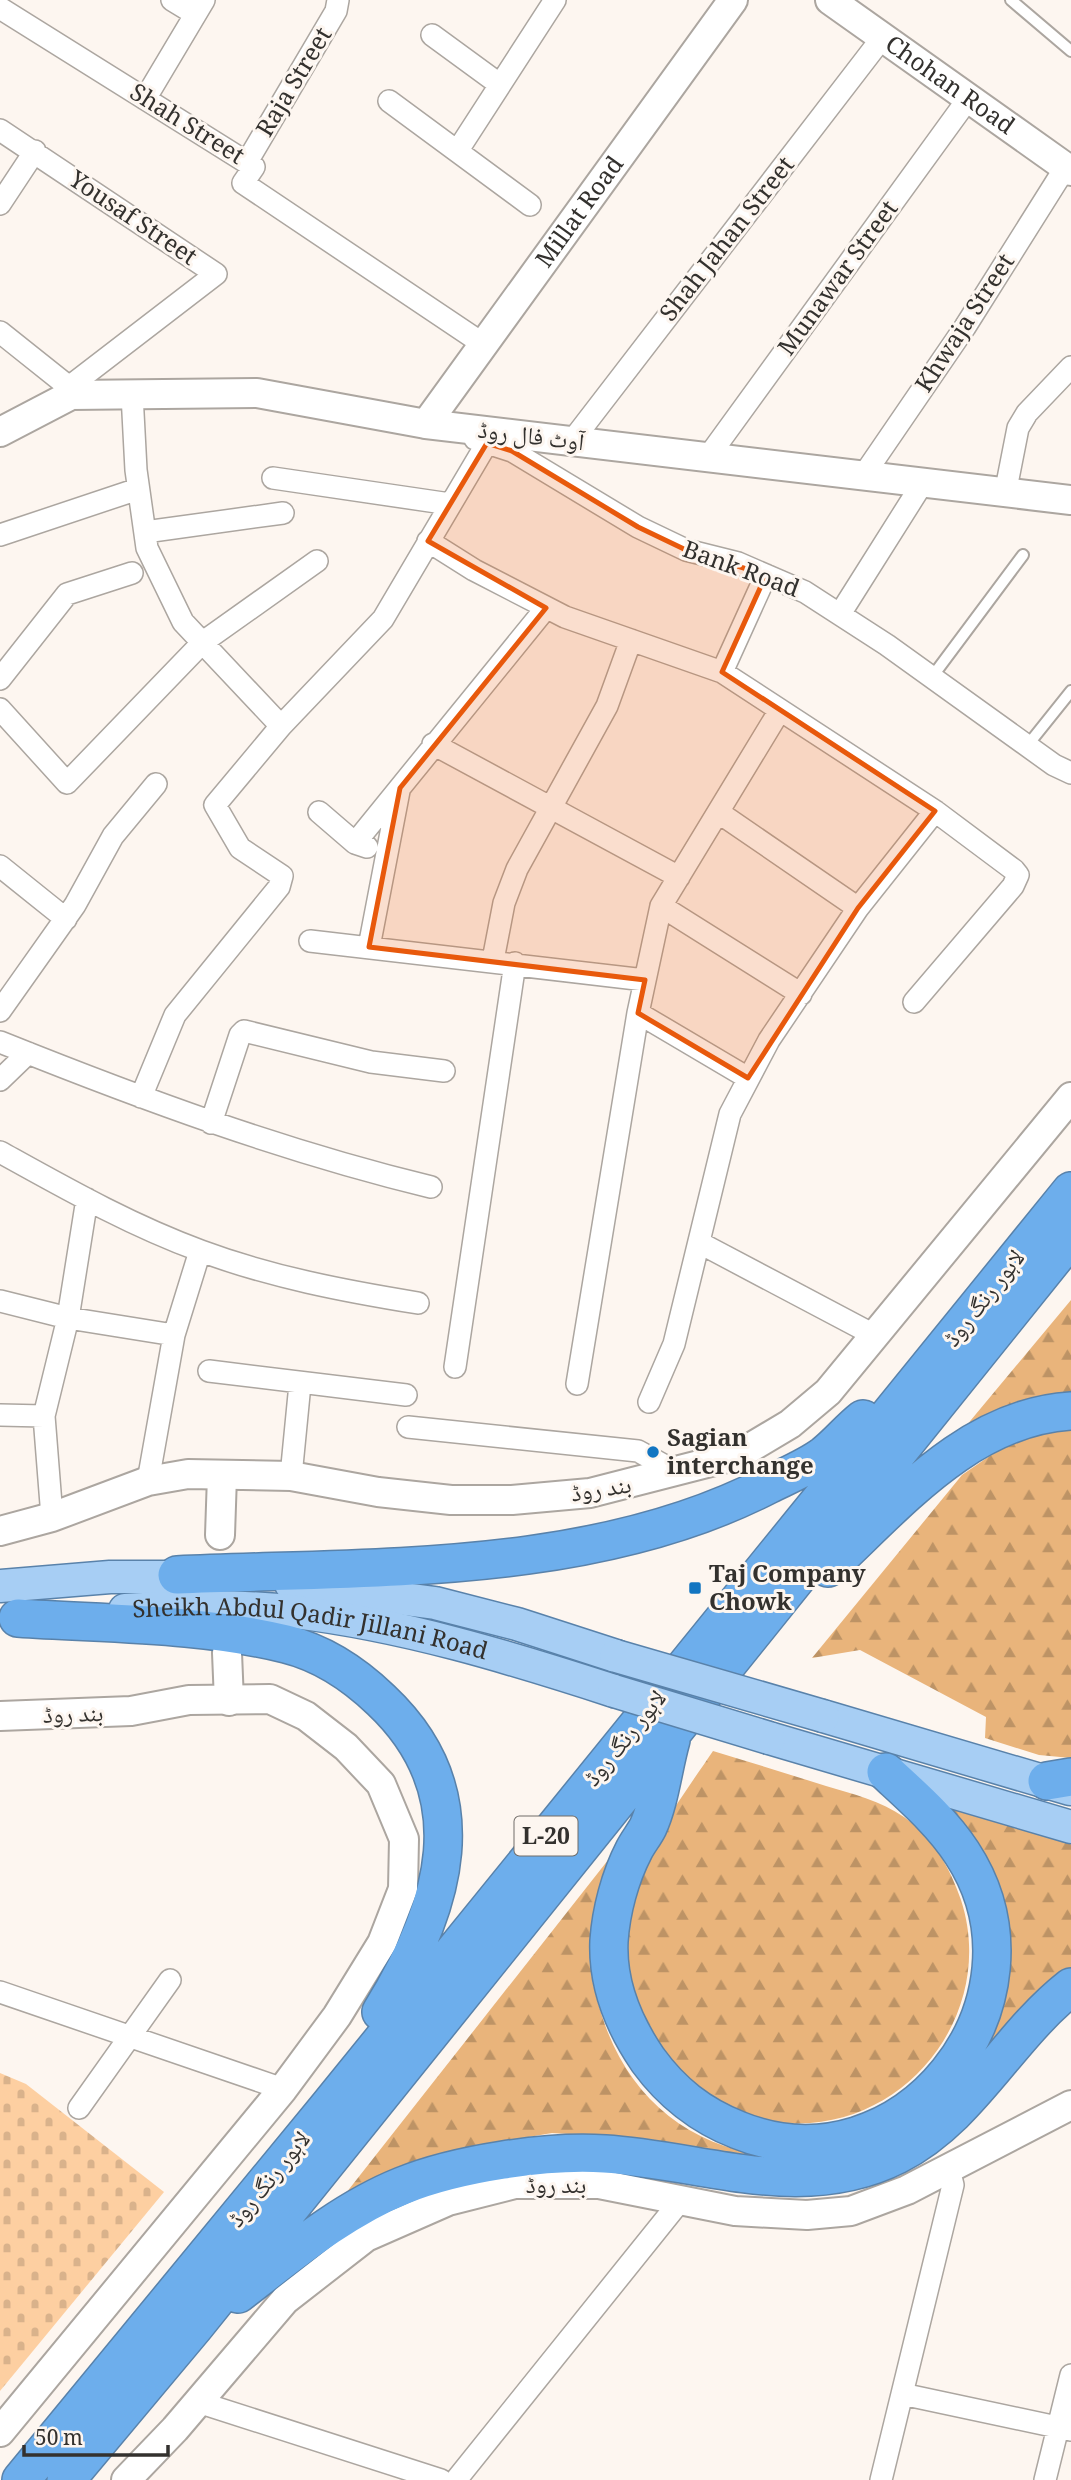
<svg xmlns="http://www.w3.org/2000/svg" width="1071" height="2480" viewBox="0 0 1071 2480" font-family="Georgia,'Noto Naskh Arabic',serif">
<defs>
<pattern id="forest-firs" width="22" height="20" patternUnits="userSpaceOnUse" patternTransform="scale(1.75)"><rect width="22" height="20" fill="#e9b47b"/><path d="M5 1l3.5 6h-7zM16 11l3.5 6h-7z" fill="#bd9365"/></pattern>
<pattern id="cemetery-stones" width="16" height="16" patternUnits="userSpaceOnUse" patternTransform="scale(1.75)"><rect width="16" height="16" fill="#fdcfa1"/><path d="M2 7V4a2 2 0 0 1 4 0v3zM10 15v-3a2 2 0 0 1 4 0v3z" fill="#d9b28b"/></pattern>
</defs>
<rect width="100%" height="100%" fill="#fdf6f0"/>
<path fill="url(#forest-firs)" d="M1071,1300V1411L961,1432Z
M1058,1429H1071V1758L1039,1755L985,1738L986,1717L860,1650L812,1658L962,1475L1013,1440Z
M713,1751C750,1762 788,1774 826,1786C853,1794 881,1801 904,1817C933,1837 950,1868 961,1900C995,2004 919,2115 810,2123C792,2124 770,2126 753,2120C739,2116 691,2089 679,2080C669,2071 661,2054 653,2042C634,2013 632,2005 627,1970C626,1956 621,1939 622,1925C628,1869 682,1797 713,1751Z
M942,1804L1071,1841V1969L985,2052L995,2011Z
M612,1855C603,1887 593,1920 591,1954C589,1976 596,1996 602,2016C629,2101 694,2151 783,2158L784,2163L633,2138L552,2133L470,2147L392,2173L335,2207Z"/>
<path fill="url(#cemetery-stones)" d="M0,2073L26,2084L164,2192L0,2391Z"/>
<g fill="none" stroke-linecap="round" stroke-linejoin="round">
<defs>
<path id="lane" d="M1011,0L1071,51
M932,677L1023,555
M1027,746L1071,691"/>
<path id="street" d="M172,0L195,14
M0,8L254,167L243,183L483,344
M432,35L499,84
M145,99L204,0
M389,101L530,205
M0,130L216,274L69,387
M458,150L555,0
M247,162L336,11L338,0
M0,204L35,151
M0,332L69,387L71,395
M132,394L136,470L147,548L183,622L281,726
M475,439L512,451L638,527L686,550L738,563L805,592L887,645L1054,765L1071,773
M572,441L882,38
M708,457L968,99
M863,476L965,327L1065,168
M273,478L450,504
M1005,494L1018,428L1027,413L1071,367
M145,532L283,513
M0,535L138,489
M428,541L474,570L565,617L722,672L935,811L1014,870L1018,875L1013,886L914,1002
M840,614L922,484
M722,672L766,575
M0,679L67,594L132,573
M0,709L67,783L203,642L317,561
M433,744L679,877
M319,812L355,843L367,847
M718,812L858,908
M355,843L546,608
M0,866L66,919
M661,906L801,994
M310,941L645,980
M369,947L399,791
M493,960L504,903L517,869L607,706L631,640
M0,1011L75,905L113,836L156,784
M638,1013L748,1078
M0,1042C142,1099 283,1151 431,1187
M0,1080L28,1053
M141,1097L175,1015L279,887L282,876L240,848L215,805L281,726L383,619L487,443
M211,1123L240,1035L244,1031L371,1062L444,1071
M0,1152C65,1188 130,1225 201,1251C271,1277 344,1291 418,1303
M700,1243L874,1335
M0,1301L68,1318L174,1335
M455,1367L515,963
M209,1371L406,1395
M577,1384L638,1013L661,906L780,710
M649,1402L674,1344L730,1114L769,1040L858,908L935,811
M0,1415L44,1416
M408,1427L638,1451L676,1472
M291,1476L300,1384
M148,1481L174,1335L200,1251
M52,1517L44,1416L68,1318L87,1199
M0,1992L283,2089
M79,2108L170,1980
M902,2394L1071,2430
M198,2402L441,2480
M456,2480L681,2200
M881,2480L953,2185L949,2169
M1045,2480L1071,2375"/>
<g id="secondary">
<path id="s1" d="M830,0L1071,171"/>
<path id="s2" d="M426,424L733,0"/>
<path d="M0,432L71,395L257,393L426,424L1071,500"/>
<path d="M0,1531L52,1517L148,1481L188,1474L291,1476L378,1492L451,1500H512L590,1493L738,1455L790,1424L828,1392L1071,1097"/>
<path d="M220,1535L222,1476"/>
<path d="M227,1653L229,1701"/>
<path d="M0,1716L131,1711L189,1700L270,1699L306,1716L346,1747L381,1784L404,1839L403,1889L382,1943L337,2016L283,2089L0,2432"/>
<path d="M126,2480L175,2429L285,2300L366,2237L448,2201L515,2184H599L735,2211L807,2215L851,2211L907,2190L1071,2105"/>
</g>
<g id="primary">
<path d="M291,1584L435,1603L517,1624L616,1656"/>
<path d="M0,1586L110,1577H201"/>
<path id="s3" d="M125,1610C182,1607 239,1605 295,1612C404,1625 509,1657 614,1691"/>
<path d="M823,1716L1070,1789"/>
<path d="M769,1738L1071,1827"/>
</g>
<path id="highway" d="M828,1568C898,1503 969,1417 1071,1411
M177,1575C371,1566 592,1576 768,1485C786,1476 808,1467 824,1455C838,1444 849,1430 863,1419
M18,1618C106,1624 200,1623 286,1644C322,1653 355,1675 381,1700C481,1794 445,1908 381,2012
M671,1740C663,1768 660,1801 648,1827C644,1835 638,1842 634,1850C620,1877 611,1911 609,1941C607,1984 624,2025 648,2060C672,2093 700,2115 738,2130C903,2197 1059,2001 962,1853C942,1822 913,1797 886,1772
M1047,1781L1071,1777
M238,2294C289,2255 342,2210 402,2186C456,2164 547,2150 605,2154C704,2160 802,2203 897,2155C971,2117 1006,2038 1071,1987
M21,2480L328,2107L1071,1191
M66,2480L195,2326L1071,1237"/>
</defs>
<use href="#lane" stroke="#aca6a0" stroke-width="14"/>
<use href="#street" stroke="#aca6a0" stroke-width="24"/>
<use href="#secondary" stroke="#aca6a0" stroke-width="32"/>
<use href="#primary" stroke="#5982aa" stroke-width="35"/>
<use href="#highway" stroke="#5982aa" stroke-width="40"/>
<use href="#lane" stroke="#fff" stroke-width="10"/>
<use href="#street" stroke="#fff" stroke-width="21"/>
<use href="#secondary" stroke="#fff" stroke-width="28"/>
<use href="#primary" stroke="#a7cef4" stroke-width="32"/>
<use href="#highway" stroke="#6daeec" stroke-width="37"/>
<defs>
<path id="primary-bridge" d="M616,1656L823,1716
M614,1691L769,1738"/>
</defs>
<use href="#primary-bridge" stroke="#5982aa" stroke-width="35" stroke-linecap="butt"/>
<use href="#primary-bridge" stroke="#a7cef4" stroke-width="32"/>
</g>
<path fill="#e8590c" fill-opacity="0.2" stroke="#e8590c" stroke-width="5" stroke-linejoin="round" d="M487,443L512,451L638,527L686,550L766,575L722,672L935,811L858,908L748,1078L638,1013L645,980L369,947L400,788L546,608L428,541Z"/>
<g fill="#1275c1" stroke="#fdf6f0" stroke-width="2.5">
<circle cx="653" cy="1452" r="7"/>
<rect x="688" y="1581" width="14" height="14" rx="3.5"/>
</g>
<g text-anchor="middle" stroke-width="6" stroke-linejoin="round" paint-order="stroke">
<rect fill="#fdf6f0" stroke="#706c68" stroke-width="2" x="514.5" y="1816.5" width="63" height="39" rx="5"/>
<g font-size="23" font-weight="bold" fill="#33312e">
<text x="546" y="1844">L-20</text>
</g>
<g font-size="24" fill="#33312e" stroke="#fdf6f0">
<text transform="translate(294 82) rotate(-59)" y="8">Raja Street</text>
<text dy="8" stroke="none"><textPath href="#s1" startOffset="147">Chohan Road</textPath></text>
<text transform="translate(187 124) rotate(32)" y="8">Shah Street</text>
<text dy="8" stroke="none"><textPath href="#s2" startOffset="262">Millat Road</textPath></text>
<text transform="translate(133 218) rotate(34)" y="8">Yousaf Street</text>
<text transform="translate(727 239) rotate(-52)" y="8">Shah Jahan Street</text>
<text transform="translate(838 278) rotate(-54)" y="8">Munawar Street</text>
<text transform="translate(965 323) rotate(-57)" y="8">Khwaja Street</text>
<text transform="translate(531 436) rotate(7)" y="8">آوٹ فال روڈ</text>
<text transform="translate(741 569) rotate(20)" y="8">Bank Road</text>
<text transform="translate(984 1298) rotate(-52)" y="8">لاہور رنگ روڈ</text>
<text transform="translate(601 1489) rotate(-9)" y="8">بند روڈ</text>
<text dy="8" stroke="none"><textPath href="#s3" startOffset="187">Sheikh Abdul Qadir Jillani Road</textPath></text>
<text transform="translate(73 1714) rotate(-2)" y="8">بند روڈ</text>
<text transform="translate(625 1738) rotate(-51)" y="8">لاہور رنگ روڈ</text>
<text transform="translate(269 2179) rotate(-51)" y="8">لاہور رنگ روڈ</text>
<text x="556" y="2193">بند روڈ</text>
</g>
<g font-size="24" font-weight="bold" fill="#33312e" stroke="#fdf6f0" text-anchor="start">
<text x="667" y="1446">Sagian<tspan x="667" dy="28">interchange</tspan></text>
<text x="709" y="1582">Taj Company<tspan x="709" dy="28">Chowk</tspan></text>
</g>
</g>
<path d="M24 2445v10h144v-10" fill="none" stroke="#33312e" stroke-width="3.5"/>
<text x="35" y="2445" font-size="21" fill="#33312e" stroke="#fdf6f0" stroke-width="5" paint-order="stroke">50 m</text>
</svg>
